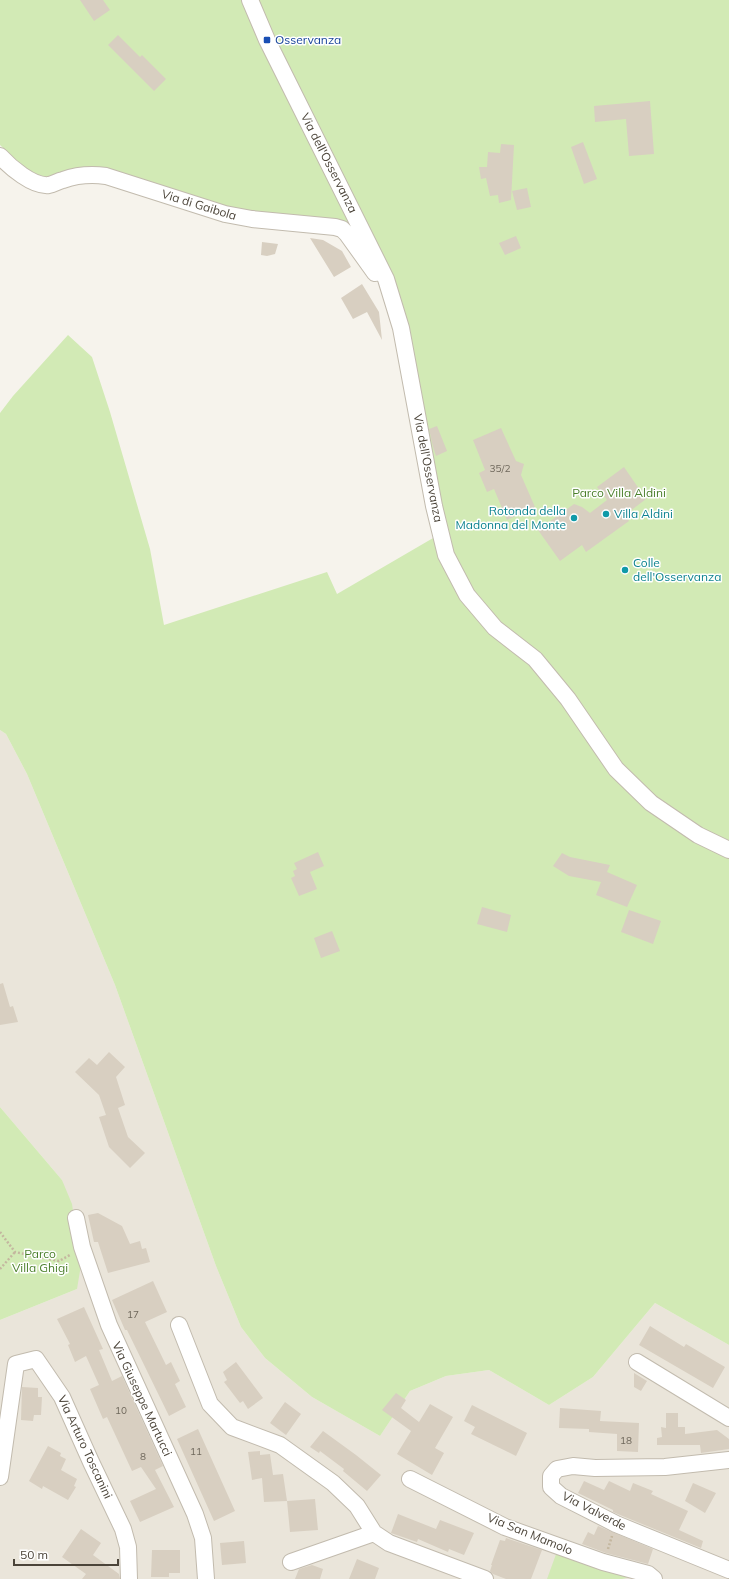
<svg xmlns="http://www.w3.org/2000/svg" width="729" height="1579" viewBox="0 0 729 1579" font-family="Mulish,sans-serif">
<rect width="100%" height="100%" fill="#f6f3ec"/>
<path fill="#eae5da" d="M0,730L6,734L27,774L115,985L216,1266L241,1327L265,1358L312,1397L380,1436L410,1391L446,1376L489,1370L549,1405L593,1377L655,1303L729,1345V1579H0V1320L77,1289L62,1180L0,1107Z"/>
<path fill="#d2eab5" d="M0,0H729V1345L655,1303L593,1377L549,1405L489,1370L446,1376L410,1391L380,1436L312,1397L265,1358L241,1327L216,1266L115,985L27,774L6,734L0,730V413L13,396L68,335L92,357L110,412L150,549L164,625L327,572L337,594L440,534L387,284L349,233L301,229L74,173L40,184L0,145Z
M0,1107L62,1180L72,1204L81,1265L77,1289L0,1320Z
M559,1546L630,1577L622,1579H547Z"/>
<path fill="#d8cfc1" d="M80,0H103L110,10L94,21Z
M118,35L140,57L142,55L166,79L154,91L108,45Z
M650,101L654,154L629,156L626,119L595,122L594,106Z
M583,142L597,179L584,184L571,147Z
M501,144L514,145L511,200L499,203L498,195L490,196L486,178L481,179L479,167H487L488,152L500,153Z
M527,188L531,207L517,210L512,191Z
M516,236L521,248L505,255L499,243Z
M310,238L323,240L342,251L351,267L334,277Z
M262,242L278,244L275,254L267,256L261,255Z
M362,284L379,312L382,340L367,312L353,319L341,298Z
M437,426L447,451L436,456L433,447L429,429Z
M501,428L516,461L524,464L521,475L535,507L507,520L494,489L487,492L479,473L485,470L473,440Z
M624,467L646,499L625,515L629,521L586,552L582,545L560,561L538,530L574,504L582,507L590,513L607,500L597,487Z
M318,852L324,866L310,872L317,889L299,896L291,878L295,876L293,871L297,869L294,863Z
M562,853L570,857L610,865L607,872L637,885L627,907L596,895L601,882L569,876L553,866Z
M482,907L511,915L507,932L477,924Z
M629,910L661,921L653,944L621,932Z
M332,931L340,951L321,958L314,938Z
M3,983L10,1007L13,1006L18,1022L0,1025V984Z
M109,1052L125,1067L116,1077L125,1105L118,1108L128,1137L145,1153L130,1168L109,1147L99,1117L106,1115L99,1095L75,1072L89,1058L97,1065Z
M98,1213L122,1226L130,1244L140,1241L142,1249L146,1248L150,1262L108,1273L98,1242H94L88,1215Z
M153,1281L167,1312L145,1322L166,1365L171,1362L180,1381L175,1384L186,1407L169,1416L127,1330H125L112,1300Z
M84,1307L103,1349L99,1350L112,1381L122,1376L163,1466L155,1470L174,1507L140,1522L130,1501L156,1489L141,1467L132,1471L107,1417L103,1419L90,1389L99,1385L86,1356L75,1362L68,1345L70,1344L57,1319Z
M650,1326L684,1347L686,1344L725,1367L713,1388L639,1345Z
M236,1362L263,1398L248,1409L243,1401L240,1403L224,1382L227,1380L223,1372Z
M634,1373L647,1381L641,1391L634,1387Z
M22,1387L38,1388V1397H42L41,1415H34L33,1421L21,1420Z
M396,1393L406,1400L401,1408L419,1422L430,1404L453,1417L435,1448L444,1453L432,1475L397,1454L411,1431L382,1410Z
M285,1402L301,1414L286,1435L270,1423Z
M472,1405L527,1433L516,1456L471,1434L475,1427L464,1421Z
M560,1408L601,1411L600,1421L639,1423L638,1452L617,1451V1434L589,1432V1429L559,1428Z
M666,1413H678V1427H685V1434L717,1430L729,1439V1449L701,1453L700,1445H657V1438L662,1437L661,1427L666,1428Z
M198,1429L235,1511L214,1521L177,1439Z
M323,1431L356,1455L381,1475L367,1491L343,1471L344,1469L320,1451L319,1453L310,1447Z
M48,1446L61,1453L60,1456L66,1459L61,1470L77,1479L74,1486L76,1487L68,1500L43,1486L42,1489L29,1481Z
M260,1451V1455L270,1454L273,1475L283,1474L287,1501L264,1502L262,1478L252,1480L248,1452Z
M584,1481L604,1490L609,1481L630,1491L633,1483L653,1491L651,1494L688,1511L679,1530L703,1541L701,1548L620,1515L613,1512V1510L578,1493Z
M693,1483L716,1493L705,1513L685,1501Z
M315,1499L318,1530L290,1532L287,1501Z
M398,1514L436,1529L440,1520L474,1533L464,1555L449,1549L448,1552L418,1539L417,1542L391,1533Z
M598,1526L653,1549L648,1564L606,1553L582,1544L588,1532L594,1535Z
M81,1529L101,1543L93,1555L119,1574L120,1579H82L86,1574L62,1557Z
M506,1538L542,1550L531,1579H506L493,1574L490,1571L492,1565H491L500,1540L505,1541Z
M244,1541L246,1563L222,1565L220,1543Z
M152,1550H180V1573H169V1577H151Z
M357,1559L379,1568L375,1579H349Z
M312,1565L323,1569L320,1579H295L299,1569Z"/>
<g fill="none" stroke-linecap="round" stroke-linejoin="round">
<defs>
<path id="minor" d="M250,0L267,40L386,279L401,328L434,506L446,555L467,595L495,628L535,659L568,699L616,769L651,803L698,835L729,850
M0,156C10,167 33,187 49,185C54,184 58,181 63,180C77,175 91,174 106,176L225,214L252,219L335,227L342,229L347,234L375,273
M76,1218L82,1247L109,1325L195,1514L203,1538L206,1579
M179,1325L210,1404L232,1427L280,1445L333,1483L357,1506L374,1533L389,1543L485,1579
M637,1362L729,1418
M729,1460L665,1467L595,1468L573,1466L557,1469L551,1476V1487L561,1496L616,1524L729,1570
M0,1477L16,1364L36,1359L62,1397L91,1462L123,1529L128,1547L129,1579
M410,1479L505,1527L603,1562L648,1574L654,1579
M291,1562L374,1533"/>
</defs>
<use href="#minor" stroke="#c2bbae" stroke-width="18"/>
<path stroke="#c4b79f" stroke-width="2.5" stroke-dasharray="2 2" stroke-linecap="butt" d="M0,1232L15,1252L59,1261L70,1255
M0,1269L15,1252
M608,1549L612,1536"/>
<use href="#minor" stroke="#fff" stroke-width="16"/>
</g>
<rect fill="#1a4fb4" stroke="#fff" stroke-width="1.5" x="263" y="36" width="8" height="8" rx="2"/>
<g fill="#0f9aa8" stroke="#fff" stroke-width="1.5">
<circle cx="606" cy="514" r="4"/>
<circle cx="574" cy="518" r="4"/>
<circle cx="625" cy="570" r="4"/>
</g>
<g text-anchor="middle" stroke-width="3" stroke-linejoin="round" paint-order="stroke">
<g font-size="10" fill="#6e675b">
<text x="500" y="472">35/2</text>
<text x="133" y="1318">17</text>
<text x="121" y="1414">10</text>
<text x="626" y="1444">18</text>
<text x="196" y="1455">11</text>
<text x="143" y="1460">8</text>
</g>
<g font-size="12" fill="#164399" stroke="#fff" text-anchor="start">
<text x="275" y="44">Osservanza</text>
</g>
<g font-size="12" fill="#4b4439" stroke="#fff">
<text transform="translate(329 163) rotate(63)" y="4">Via dell'Osservanza</text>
<text transform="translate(199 205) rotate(17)" y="4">Via di Gaibola</text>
<text transform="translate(428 468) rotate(79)" y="4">Via dell'Osservanza</text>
<text transform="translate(142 1399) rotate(65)" y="4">Via Giuseppe Martucci</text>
<text transform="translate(85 1447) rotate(65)" y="4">Via Arturo Toscanini</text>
<text transform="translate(594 1511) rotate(27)" y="4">Via Valverde</text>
<text transform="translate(530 1534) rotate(22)" y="4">Via San Mamolo</text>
</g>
<g font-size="12" fill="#4a7f2a" stroke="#fff">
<text x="619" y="497">Parco Villa Aldini</text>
<text x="40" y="1258">Parco<tspan x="40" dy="14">Villa Ghigi</tspan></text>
</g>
<g font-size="12" fill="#0d838f" stroke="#fff" text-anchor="start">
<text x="566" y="515" text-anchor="end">Rotonda della<tspan x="566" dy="14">Madonna del Monte</tspan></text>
<text x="614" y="518">Villa Aldini</text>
<text x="633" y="567">Colle<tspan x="633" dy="14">dell'Osservanza</tspan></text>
</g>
</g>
<path d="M14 1559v6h104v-6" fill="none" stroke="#4b4439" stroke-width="2"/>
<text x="20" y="1559" font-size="12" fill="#4b4439" stroke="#ffffff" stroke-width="3" paint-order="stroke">50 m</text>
</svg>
